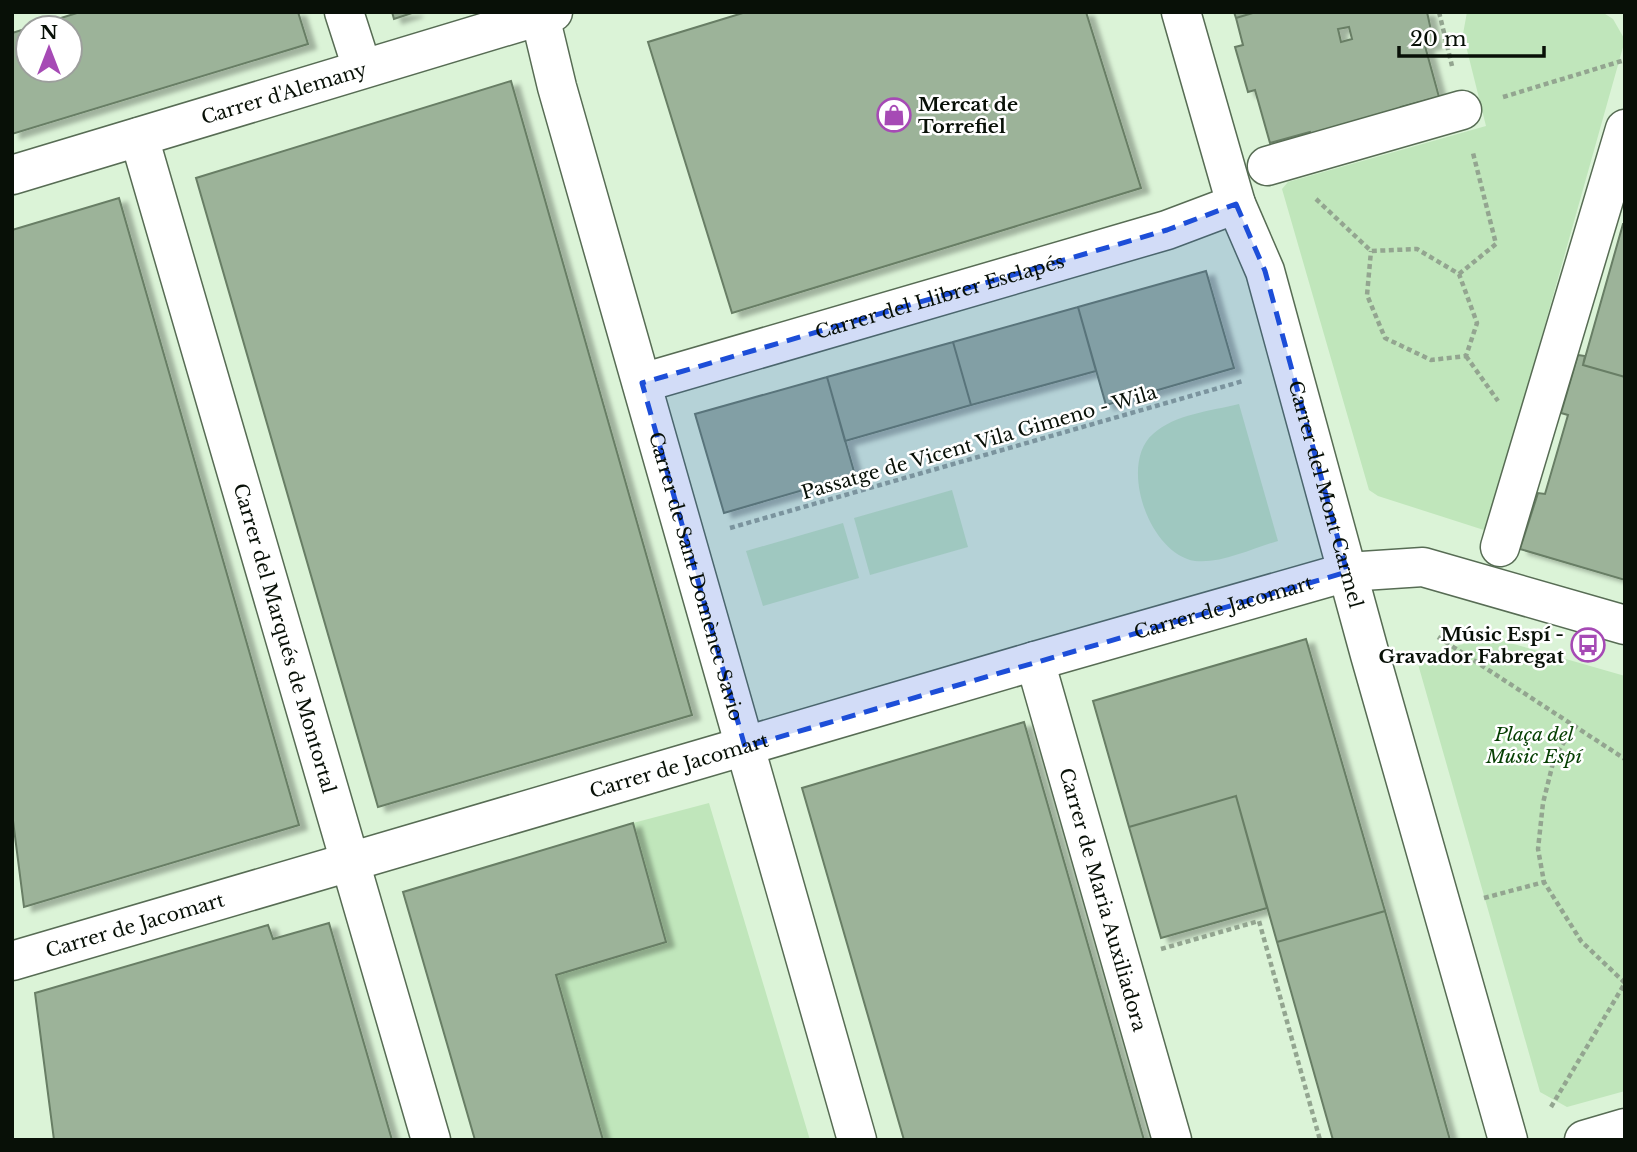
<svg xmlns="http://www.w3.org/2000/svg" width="1637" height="1152" viewBox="0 0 1637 1152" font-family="'Libre Baskerville',serif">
<defs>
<filter id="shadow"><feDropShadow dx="8" dy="4.5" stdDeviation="2" flood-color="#0004"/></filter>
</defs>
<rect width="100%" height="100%" fill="#dbf3d7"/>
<path fill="#c0e6bb" d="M1467,12H1602L1613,19L1625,40L1487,531L1378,496L1369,490L1282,189L1288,182L1486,126L1463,34Z
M1239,404L1278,541C1253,548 1221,564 1195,561C1149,554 1118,464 1153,434C1175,414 1211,411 1239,404Z
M952,490L968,547L870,575L854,518Z
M843,523L859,578L763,606L746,551Z
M1489,637L1625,676V1091L1567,1107L1540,1092L1416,657Z
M709,803L810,1140H603L556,975L666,942L633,823Z"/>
<path fill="#9cb399" stroke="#687e65" stroke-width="2" fill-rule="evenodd" filter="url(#shadow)" d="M80,12H298L308,44L12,134V33L28,28V70H70V28H29Z
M392,12H415L394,19Z
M746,12H1086L1141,188L732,313L648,42Z
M1234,12H1256L1236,18Z
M1256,12H1427L1434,44L1425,46L1439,97L1401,107L1404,116L1314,141L1310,132L1270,143L1255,90L1248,92L1235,47L1243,45L1236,18ZM1349,27L1352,39L1341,42L1338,29Z
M511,81L692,715L378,807L196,178Z
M119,198L299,825L24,907L12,813V230Z
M1623,224H1625V377L1583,365Z
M1206,271L1234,368L1106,405L1078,307Z
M1078,307L1096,371L971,405L953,342Z
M953,342L971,405L845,441L827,377Z
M1578,355L1585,356L1583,365L1625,377V580L1520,549L1538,493L1545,494L1568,415L1561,413Z
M827,377L855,475L724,513L695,414Z
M1306,639L1385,911L1277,942L1236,796L1129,827L1093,701Z
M1024,722L1144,1140H904L802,788Z
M1236,796L1267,908L1161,938L1129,827Z
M633,823L666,942L556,975L603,1140H475L403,892Z
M1385,911L1450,1140H1333L1277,942Z
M329,923L392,1140H54L35,993L268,925L273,939Z"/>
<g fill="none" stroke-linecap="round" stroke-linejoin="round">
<defs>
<g id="minor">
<path d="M344,12L362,68"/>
<path id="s1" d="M539,12L557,87L857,1140"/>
<path id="s2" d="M1181,12L1236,204L1265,271L1370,655L1508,1140"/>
<path id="s3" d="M139,137L431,1140"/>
<path d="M1267,166L1462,110"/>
<path id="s4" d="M12,175L553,12"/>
<path id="s5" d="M642,383L1167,230L1236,204"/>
<path d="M1500,547L1625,129"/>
<path id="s6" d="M1035,661L1172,1140"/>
<path id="s7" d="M12,961L1035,661L1347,572L1423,567L1625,625"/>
<path d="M1584,1140L1625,1128"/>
</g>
</defs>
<use href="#minor" stroke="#576c54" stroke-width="41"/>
<path stroke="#93a590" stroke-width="4.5" stroke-dasharray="5 3.5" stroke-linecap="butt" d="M1439,12L1452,66
M1503,97L1625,60
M1316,199L1371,251L1417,249L1459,274L1477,323L1466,356L1431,360L1385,338L1367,295L1371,251
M1459,274L1496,244L1473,153
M1466,356L1498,401
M730,528L1243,381
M1438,637L1625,759
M1484,898L1544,882
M1161,949L1259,921L1320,1140
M1551,1107L1625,983L1581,941L1544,882L1538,849L1543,803L1554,759L1574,725"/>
<use href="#minor" stroke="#fff" stroke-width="38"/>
</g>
<path fill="#1d4ed8" fill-opacity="0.2" stroke="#1d4ed8" stroke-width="5" stroke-dasharray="14 9" stroke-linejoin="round" d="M1236,204L1265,271L1347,572L745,747L642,383L1167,230Z"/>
<defs>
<symbol id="shop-ring" viewBox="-11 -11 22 22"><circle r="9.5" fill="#fff" stroke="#a64ab5" stroke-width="1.5"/><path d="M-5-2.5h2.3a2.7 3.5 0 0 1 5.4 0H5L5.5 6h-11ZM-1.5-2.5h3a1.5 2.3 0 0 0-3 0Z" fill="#a64ab5"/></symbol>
<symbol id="bus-ring" viewBox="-11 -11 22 22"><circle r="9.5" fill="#fff" stroke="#a64ab5" stroke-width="1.5"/><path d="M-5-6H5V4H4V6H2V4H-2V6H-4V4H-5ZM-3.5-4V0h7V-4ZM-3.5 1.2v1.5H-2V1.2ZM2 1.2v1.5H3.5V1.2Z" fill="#a64ab5"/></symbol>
</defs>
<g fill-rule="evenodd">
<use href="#shop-ring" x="875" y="96" width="38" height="38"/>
<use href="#bus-ring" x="1569" y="626" width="38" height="38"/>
</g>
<g text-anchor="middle" stroke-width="5" stroke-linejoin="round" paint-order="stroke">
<g font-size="19" fill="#081007" stroke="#fff">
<text dy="7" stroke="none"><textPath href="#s4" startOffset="284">Carrer d'Alemany</textPath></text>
<text dy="7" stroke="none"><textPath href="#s5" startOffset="310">Carrer del Llibrer Esclapés</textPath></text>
<text transform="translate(979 442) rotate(-16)" y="7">Passatge de Vicent Vila Gimeno - Wila</text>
<text dy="7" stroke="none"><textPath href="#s2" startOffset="504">Carrer del Mont Carmel</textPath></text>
<text dy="7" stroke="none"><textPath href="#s1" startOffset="586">Carrer de Sant Domènec Savio</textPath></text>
<text dy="7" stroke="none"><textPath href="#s7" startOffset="1262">Carrer de Jacomart</textPath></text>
<text dy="7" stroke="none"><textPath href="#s3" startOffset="522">Carrer del Marqués de Montortal</textPath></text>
<text dy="7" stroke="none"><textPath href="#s7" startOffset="695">Carrer de Jacomart</textPath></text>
<text dy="7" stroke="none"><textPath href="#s6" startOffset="248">Carrer de Maria Auxiliadora</textPath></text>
<text dy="7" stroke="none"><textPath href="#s7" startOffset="128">Carrer de Jacomart</textPath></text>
</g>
<g font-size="19" font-weight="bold" fill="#081007" stroke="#fff" text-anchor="start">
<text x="918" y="111">Mercat de<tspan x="918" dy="22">Torrefiel</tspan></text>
<text x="1564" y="641" text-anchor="end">Músic Espí -<tspan x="1564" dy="22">Gravador Fabregat</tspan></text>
</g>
<g font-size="19" font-style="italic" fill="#053e01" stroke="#fff">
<text x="1534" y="741">Plaça del<tspan x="1534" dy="22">Músic Espí</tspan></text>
</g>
</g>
<rect width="1637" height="1152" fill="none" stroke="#081007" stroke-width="28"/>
<g transform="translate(49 49)"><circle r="33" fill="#ffffff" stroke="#9c9f9c" stroke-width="2"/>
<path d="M0-5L12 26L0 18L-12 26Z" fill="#a64ab5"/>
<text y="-10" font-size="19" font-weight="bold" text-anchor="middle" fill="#081007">N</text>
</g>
<path d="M1399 46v10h145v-10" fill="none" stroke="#081007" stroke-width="3.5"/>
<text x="1410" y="46" font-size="21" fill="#081007" stroke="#ffffff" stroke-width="5" paint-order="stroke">20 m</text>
</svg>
